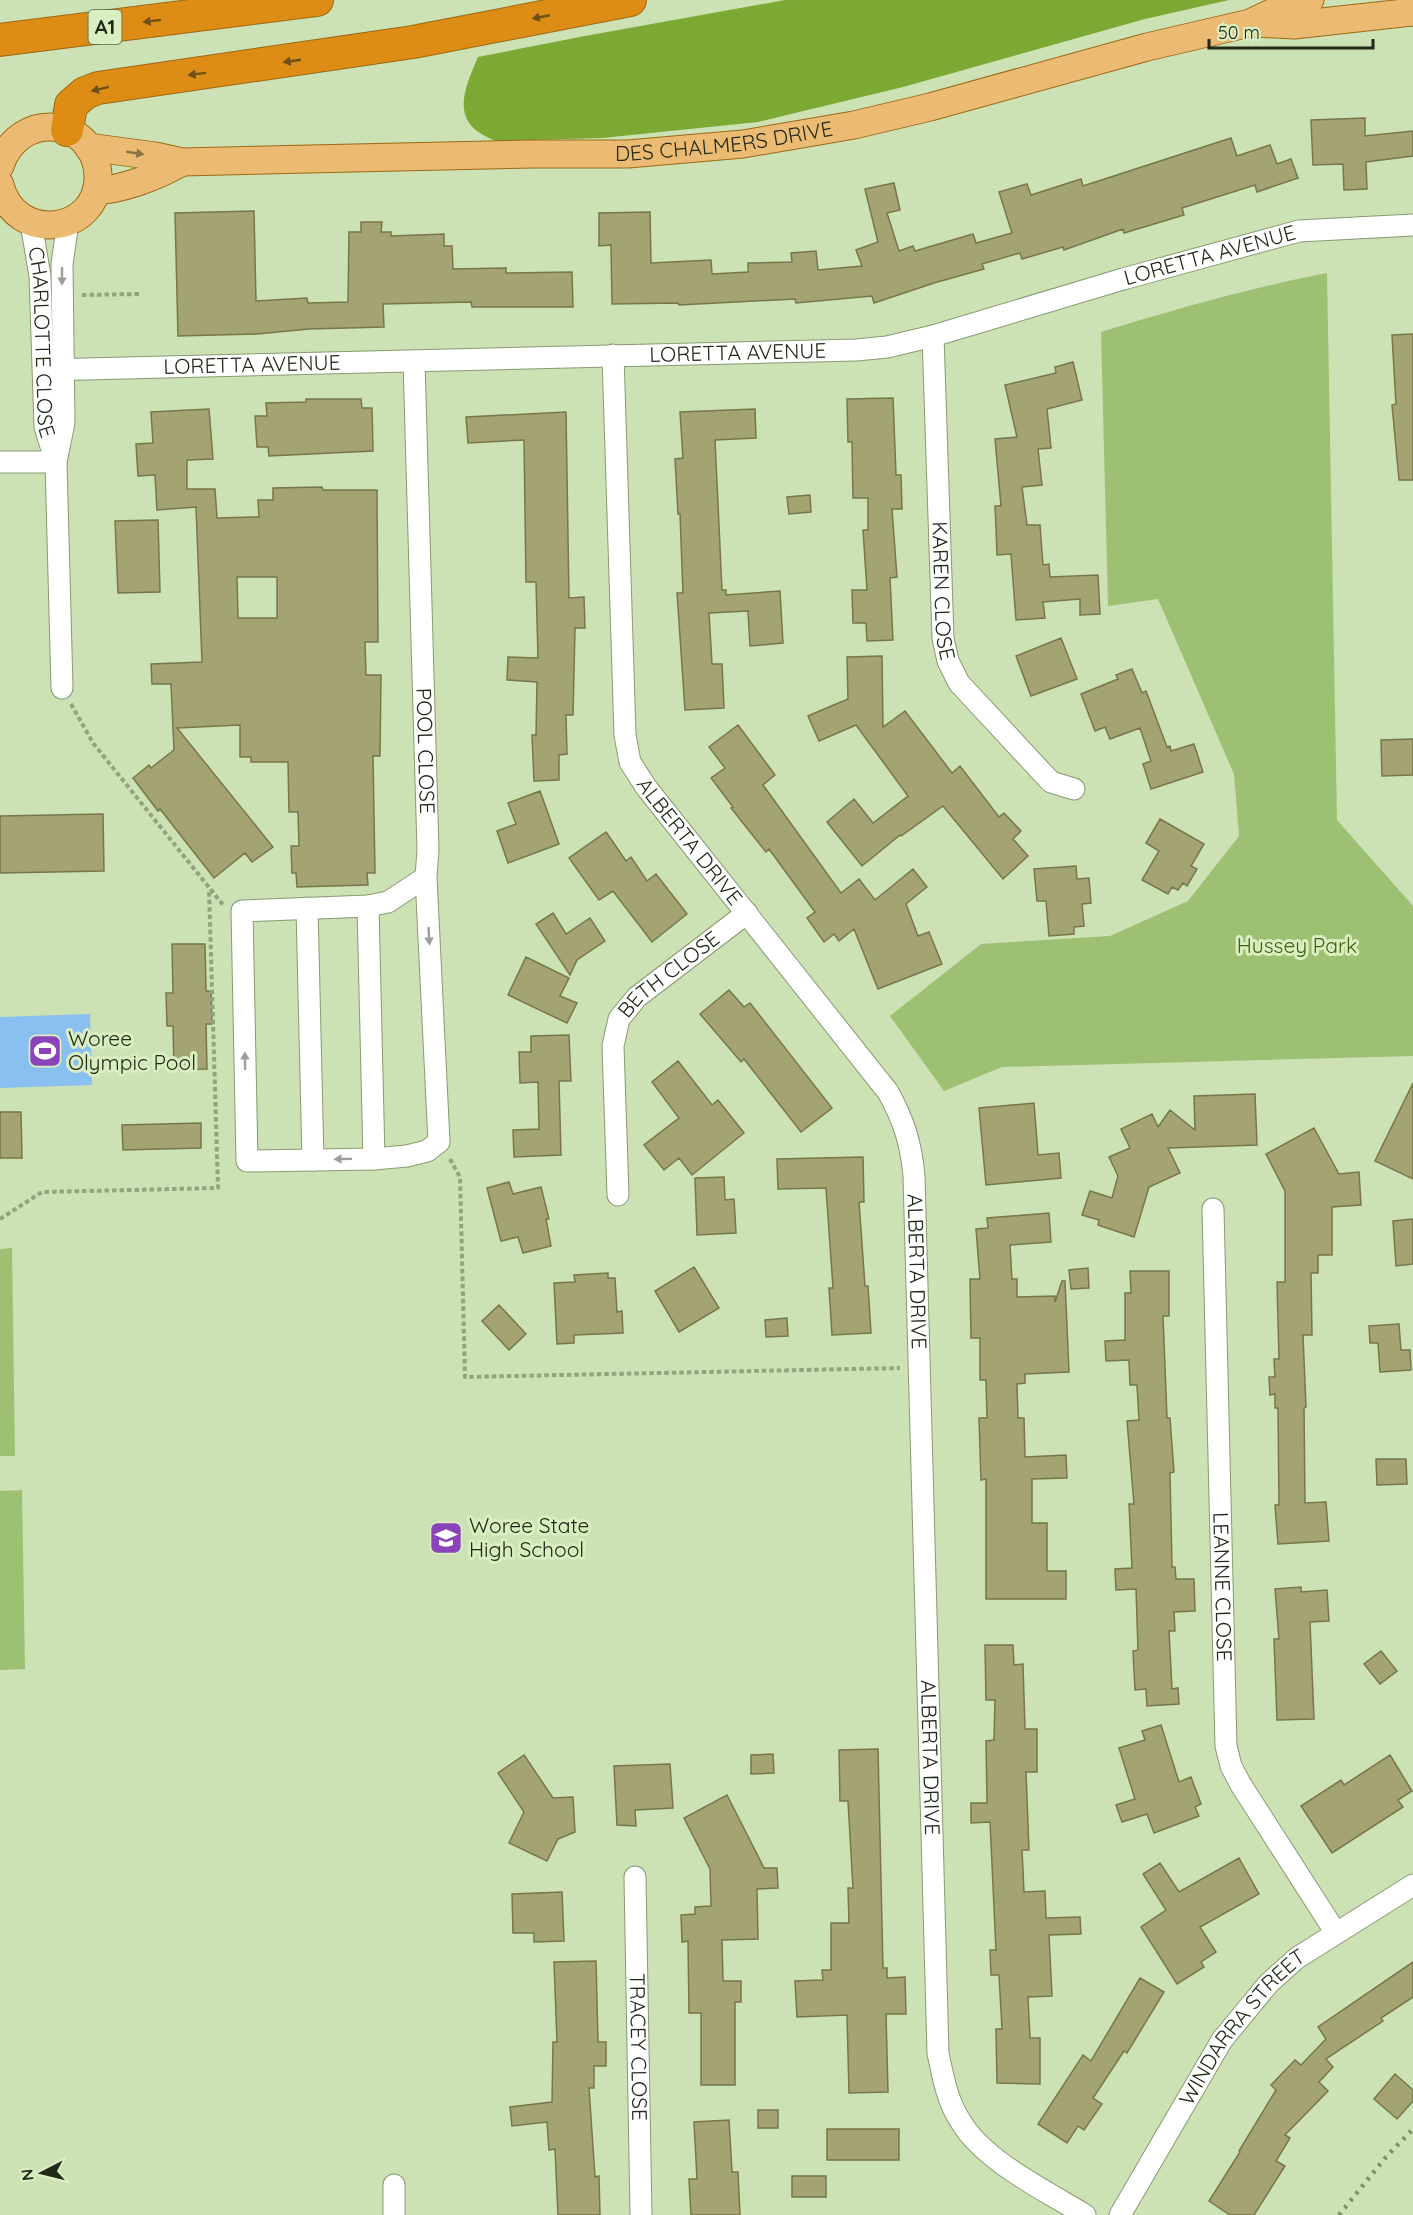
<svg xmlns="http://www.w3.org/2000/svg" width="1413" height="2215" viewBox="0 0 1413 2215" font-family="Quicksand,sans-serif">
<rect width="100%" height="100%" fill="#cce1b4"/>
<path fill="#9ec072" d="M1327,273L1337,820L1413,906V1056L1002,1067L944,1091L890,1016L981,944L1110,936L1188,901L1239,836L1234,774L1158,599L1108,606L1101,332C1176,309 1250,288 1327,273Z
M12,1248L15,1456H0V1249Z
M22,1490L25,1669L0,1670V1491Z"/>
<path fill="#7ca934" d="M785,0H1229L1145,19L903,87L758,122L602,138L496,141C450,124 462,94 478,57L585,36Z"/>
<path fill="#8abff2" d="M90,1014L92,1085L0,1088V1017Z"/>
<path fill="#a3a374" stroke="#77774a" stroke-width="1.5" fill-rule="evenodd" d="M1365,118V136L1413,131V156L1366,162L1367,189L1344,190L1343,164L1313,165L1311,120Z
M1231,138L1237,156L1270,145L1277,164L1291,159L1298,178L1257,192L1255,185L1182,208L1184,215L1124,233L1123,229L1064,250L1063,247L1022,259L1020,253L982,264L984,269L934,283L874,303L872,296L796,303L795,299L679,305L678,303L612,304L611,245L599,246V213L650,212L651,263L711,260L712,274L748,272V263L792,262L791,253L816,251L818,270L862,266L856,250L878,242L865,189L894,183L900,210L887,213L899,251L913,246L915,251L973,234L976,243L1012,233L999,192L1027,184L1031,195L1081,179L1083,186Z
M254,211L256,301L307,298L308,303L348,302L349,232H361V222H382L381,232H391V236L444,234V246H452L453,269L506,268V273L572,272L573,307H472L471,302L383,304L384,327L309,329L257,334L178,336L175,213Z
M1413,334V480H1399L1392,405L1396,404L1392,335Z
M1073,362L1082,400L1047,409L1051,448L1038,449L1042,485L1022,487L1027,525H1040L1043,565L1049,564L1050,577L1098,575L1100,614L1080,615V599L1043,602L1045,618L1016,620L1011,554L997,555L996,527L995,506H1001L995,439L1017,437L1005,385L1056,373L1055,367Z
M893,398L896,475H901L902,509H892L897,577L890,578L893,640L867,641L866,623H853L852,590H867L863,530H868V498H853L852,442H848L847,399Z
M306,399H361L362,408H372L373,451L269,456L268,447H257L255,416H267L266,403L306,402Z
M209,409L213,459L187,460V489H215L217,518L259,517L258,500H273V488L322,487L323,490H377L378,642H365L366,675H381L380,756H373L375,873H367L368,885L297,887L296,873H292L291,846H299L298,812H289L288,762H251V757H240V725L177,728L273,847L252,862L245,853L214,878L160,809L158,811L133,778L149,765L151,768L174,750L171,684H152L151,664L202,662L196,507L157,510L155,475L138,476L136,444L153,443L151,412ZM237,577H277V618H238Z
M755,409L756,438L715,440L722,590H726V595L780,591L783,643L750,646L748,611L709,613L712,664H722L724,708L685,710L677,593H683L680,514H678L675,459L683,458L680,412Z
M566,412L569,598L584,597L585,628H575L573,715H566L567,754L559,755V780L534,781L532,735H536L537,682L507,680L508,657L538,658L536,582H526L524,440L468,443L466,417Z
M810,495L811,512L789,514L787,497Z
M158,520L160,592L118,593L115,521Z
M1061,638L1077,679L1031,696L1016,656Z
M882,656L883,727L905,711L952,773L960,766L999,817L1004,813L1021,831L1013,839L1028,856L1003,879L943,806L901,836L900,835L862,866L827,822L854,799L873,823L908,796L856,725L819,741L808,716L848,699L847,657Z
M1132,669L1142,693L1146,691L1167,747L1170,746L1171,751L1194,744L1203,772L1151,789L1143,764L1151,761L1140,728L1110,739L1105,727L1095,731L1081,694L1118,679L1116,675Z
M738,725L775,775L763,785L841,893L859,879L875,900L913,869L927,887L906,904L918,936L929,932L942,964L878,989L854,929L839,941L834,934L824,942L807,918L815,912L769,849L766,852L731,808L733,807L711,778L725,768L709,747Z
M1413,739V775L1382,776L1381,740Z
M540,791L559,844L508,863L497,831L516,824L508,803Z
M103,814L104,871L0,873V816Z
M1160,819L1204,844L1191,866L1197,869L1187,886L1183,883L1178,890L1172,887L1168,894L1142,880L1159,851L1146,843Z
M606,832L626,861L631,857L647,881L656,874L687,914L652,942L613,891L599,900L569,858Z
M1076,866L1077,879L1089,878L1091,903L1082,904L1084,926L1074,927V934L1049,936L1046,901H1037L1034,869Z
M553,913L566,934L590,918L605,941L577,960L570,975L536,924Z
M172,944H205L206,991H211L212,1024H206L207,1069L174,1070L173,1026H167L166,993H173Z
M526,957L569,978L560,996L577,1003L567,1023L508,995Z
M729,990L744,1007L750,1003L832,1108L801,1132L744,1059L741,1062L700,1014Z
M569,1035L571,1081H559L561,1155L514,1157L513,1130L539,1129L538,1082L520,1083L519,1052H531V1036Z
M678,1061L712,1105L718,1100L744,1133L692,1175L679,1158L664,1170L644,1145L679,1118L652,1082Z
M1413,1083V1179L1375,1161Z
M1255,1094L1257,1145L1168,1148L1180,1173L1149,1187L1134,1237L1098,1225L1099,1220L1082,1215L1090,1191L1112,1198L1118,1176L1109,1157L1130,1148L1121,1129L1152,1114L1158,1127L1170,1110L1195,1130L1194,1096Z
M1034,1103L1038,1155L1059,1153L1061,1178L986,1185L979,1108Z
M0,1112H21L22,1158H0Z
M201,1123V1148L123,1150L122,1125Z
M1314,1128L1339,1174L1359,1172L1361,1205L1332,1207V1255H1318V1273H1311L1312,1335H1303L1306,1407L1304,1408L1305,1503L1326,1502L1329,1541L1278,1544L1275,1505H1279L1278,1408H1275V1394L1270,1395L1269,1377H1275L1274,1359H1279L1277,1282H1285V1191L1266,1154Z
M863,1157L864,1202H859L865,1286H868L871,1333L832,1335L829,1288H833L826,1188L778,1189L777,1159Z
M724,1177L725,1200L734,1199L736,1233L697,1235L695,1178Z
M509,1182L513,1194L541,1187L549,1219H546L551,1246L523,1253L518,1237L501,1241L487,1188Z
M1049,1213L1051,1242L1010,1245L1012,1279H1017V1297L1055,1296V1302L1062,1281H1065L1069,1372L1025,1374V1383L1017,1384L1018,1418H1024L1025,1457L1066,1455L1067,1478L1032,1479V1523H1047V1571H1066V1599H986V1479L981,1480L979,1418H987L986,1380H980V1338H971L970,1279H980L976,1229L988,1228L987,1218Z
M1413,1219V1264L1396,1266L1393,1221Z
M694,1267L719,1308L679,1332L655,1291Z
M1088,1268L1089,1288L1071,1289L1069,1270Z
M1130,1271H1169V1316H1163L1167,1418H1170L1174,1472L1170,1473L1172,1567H1175L1176,1579H1194L1195,1611L1174,1612L1175,1631H1169L1172,1689L1178,1688L1179,1704L1147,1706L1146,1689L1135,1690L1133,1651L1138,1650L1136,1589L1116,1590L1115,1569L1132,1568L1129,1504H1134L1127,1421L1139,1420L1137,1385H1130L1129,1360L1106,1361L1105,1341L1125,1340V1293H1131Z
M608,1273V1278H615L617,1312L622,1311L623,1333L574,1335V1343L557,1344L554,1283L575,1282L574,1275Z
M499,1305L526,1334L509,1350L482,1321Z
M787,1318L788,1336L766,1337L765,1320Z
M1399,1324L1401,1350H1410L1411,1370L1380,1372L1378,1343H1370L1369,1326Z
M1376,1459H1406L1407,1484L1377,1485Z
M1301,1587V1592L1327,1590L1329,1621L1310,1622L1314,1719L1277,1720L1274,1639H1279L1275,1589Z
M985,1645H1013L1014,1665L1023,1664L1025,1729H1037V1772H1026L1029,1850H1022L1024,1892L1045,1891L1046,1918L1080,1917L1081,1934L1049,1935L1052,1996L1028,1997L1030,2038H1040V2084L997,2083L996,2029H1002L999,1975H991L990,1950H996L990,1822L971,1823V1803H987L986,1741L994,1740L995,1700H986Z
M1381,1651L1397,1671L1380,1684L1364,1664Z
M1161,1725L1179,1782L1191,1777L1201,1804L1195,1807L1199,1816L1154,1833L1147,1814L1122,1822L1116,1805L1135,1799L1119,1748L1145,1740L1142,1731Z
M878,1749L883,1968H887V1978L905,1977L906,2014H886L888,2092L849,2093L847,2015L797,2017L795,1981L823,1980L822,1970H831V1923H849L848,1888H853L848,1801H840L839,1750Z
M773,1754L774,1773L751,1774V1755Z
M524,1755L553,1798L573,1797L575,1832L558,1839L547,1861L509,1843L524,1812L498,1773Z
M1390,1755L1412,1791L1398,1800L1403,1807L1332,1853L1301,1806L1341,1780L1344,1785Z
M670,1764L673,1808L635,1810L636,1826L617,1825L614,1766Z
M727,1795L764,1868H777L778,1888L757,1889L758,1939L722,1940L723,1981H741V2002H735V2085H701V2013H689L688,1941L682,1942L681,1915L695,1914V1907L711,1906L710,1869L684,1818Z
M1239,1858L1259,1894L1200,1927L1216,1952L1201,1962L1204,1967L1177,1984L1141,1927L1166,1910L1143,1874L1160,1863L1179,1892Z
M562,1892L564,1941L534,1942V1933H513L512,1894Z
M596,1961L598,2042H606V2066H594V2088H589L595,2177L599,2176L600,2215H558L555,2149L549,2150L547,2122L512,2126L510,2107L552,2102L553,2042H557L554,1962Z
M1413,1962V1997L1381,2018L1383,2021L1326,2059L1333,2067L1319,2082L1328,2091L1285,2135L1290,2138L1276,2161L1285,2166L1254,2215H1230L1209,2201L1240,2152L1239,2151L1276,2090L1271,2085L1295,2060L1301,2065L1326,2039L1318,2027Z
M1140,1978L1164,1992L1127,2053L1124,2051L1093,2098L1102,2104L1084,2130L1078,2126L1067,2143L1038,2124L1083,2055L1091,2061Z
M1395,2074L1413,2090V2101L1397,2119L1374,2099Z
M758,2110H778V2128H758Z
M729,2120L732,2172H738L740,2215H691L689,2179H697L694,2122Z
M827,2129H899V2160H827Z
M792,2176H826V2197H792Z"/>
<g fill="none" stroke-linecap="round" stroke-linejoin="round">
<defs>
<g id="minor">
<path id="s1" d="M31,223L40,276L45,427L55,459"/>
<path id="s2" d="M933,336L943,638L948,661L959,683L1051,782L1074,789"/>
<path id="s3" d="M613,355L625,735L630,762L646,787L888,1092C904,1121 911,1143 914,1176L938,2053C943,2077 947,2101 961,2122C984,2161 1046,2191 1085,2215"/>
<path id="s4" d="M414,361L428,850L426,877L439,1142L427,1151L407,1156L374,1159L247,1161L242,911L368,906L388,902L426,877"/>
<path id="s5" d="M45,370L856,350L887,347L933,336L1123,279L1299,231L1413,225"/>
<path d="M0,462H56"/>
<path d="M62,688L56,462L64,423L62,264L68,222"/>
<path d="M368,906L374,1159"/>
<path d="M307,908L313,1160"/>
<path id="s6" d="M618,1195L613,1046L619,1019L637,997L747,913"/>
<path id="s7" d="M1213,1209L1226,1746L1231,1766L1241,1785L1336,1933"/>
<path id="s8" d="M635,1877L641,2215"/>
<path d="M394,2185V2215"/>
<path id="s9" d="M1120,2215L1222,2040L1269,1983L1297,1958L1413,1885"/>
</g>
<g id="major">
<path d="M1255,23L1294,25L1413,12"/>
<path id="s10" d="M88,147L155,156L182,162L534,154H628L743,144L854,125L930,107L1147,47L1250,23L1290,4L1310,0"/>
<path d="M0,166C19,108 95,118 98,175C100,234 15,245 0,185"/>
<path d="M96,191C124,189 158,176 182,162"/>
</g>
<path id="highway" d="M0,40L317,0
M67,130L71,105L85,93L98,88L413,42L630,0"/>
</defs>
<use href="#minor" stroke="#889b71" stroke-width="23"/>
<use href="#major" stroke="#9c6916" stroke-width="29"/>
<use href="#highway" stroke="#9c6916" stroke-width="34"/>
<path stroke="#93a380" stroke-width="4" stroke-dasharray="4.5 3" stroke-linecap="butt" d="M82,295L139,294
M71,704L93,743L224,906
M450,1159L460,1177L465,1377L900,1368
M0,1219L42,1192L218,1188L209,889"/>
<use href="#minor" stroke="#fff" stroke-width="21"/>
<use href="#major" stroke="#ebba73" stroke-width="27"/>
<use href="#highway" stroke="#dd8c15" stroke-width="32"/>
<path stroke="#7f8e6e" stroke-width="4.5" stroke-dasharray="3 6" stroke-linecap="butt" d="M1339,2215L1386,2157L1413,2129"/>
</g>
<defs><path id="oneway-solid" d="M-6-.8H1V-3.2L6.5 0L1 3.2V.8H-6Z" transform="scale(1.5)"/></defs>
<g fill="#6d5117">
<use href="#oneway-solid" transform="translate(541 17) rotate(169)"/>
<use href="#oneway-solid" transform="translate(152 21) rotate(173)"/>
<use href="#oneway-solid" transform="translate(292 61) rotate(172)"/>
<use href="#oneway-solid" transform="translate(197 74) rotate(173)"/>
<use href="#oneway-solid" transform="translate(100 89) rotate(166)"/>
</g>
<use fill="#867246" href="#oneway-solid" transform="translate(135 153) rotate(9)"/>
<g fill="#9c9f97">
<use href="#oneway-solid" transform="translate(62 276) rotate(90)"/>
<use href="#oneway-solid" transform="translate(429 936) rotate(87)"/>
<use href="#oneway-solid" transform="translate(245 1061) rotate(-91)"/>
<use href="#oneway-solid" transform="translate(343 1159) rotate(179)"/>
</g>
<defs>
<symbol id="stadium-square" viewBox="-11 -11 22 22"><rect x="-9" y="-9" width="18" height="18" rx="4" fill="#8844b8" stroke="#d9eec1"/><path d="M0-5a6.5 5 0 1 0 0 10a6.5 5 0 1 0 0-10ZM-3.5-1.8h7v3.6h-7Z" fill="#fff"/></symbol>
<symbol id="school-square" viewBox="-11 -11 22 22"><rect x="-9" y="-9" width="18" height="18" rx="4" fill="#8844b8" stroke="#d9eec1"/><path d="M0-5L7-2L0 1L-7-2ZM-4 1L0 2.5L4 1V4Q0 6-4 4Z" fill="#fff"/></symbol>
</defs>
<g fill-rule="evenodd">
<use href="#stadium-square" x="26" y="1032" width="38" height="38"/>
<use href="#school-square" x="427" y="1519" width="38" height="38"/>
</g>
<g text-anchor="middle" stroke-width="6" stroke-linejoin="round" paint-order="stroke">
<rect fill="#d9eec1" stroke="#59644b" stroke-width="1.5" x="88.5" y="10" width="33" height="34" rx="4.5"/>
<g font-size="20" font-weight="bold" fill="#222918">
<text x="105" y="34">A1</text>
</g>
<g font-size="21" fill="#222918" stroke="#d9eec1">
<text dy="7" stroke="none"><textPath href="#s10" startOffset="638">DES CHALMERS DRIVE</textPath></text>
<text dy="7" stroke="none"><textPath href="#s5" startOffset="1178">LORETTA AVENUE</textPath></text>
<text dy="7" stroke="none"><textPath href="#s1" startOffset="120">CHARLOTTE CLOSE</textPath></text>
<text dy="7" stroke="none"><textPath href="#s5" startOffset="693">LORETTA AVENUE</textPath></text>
<text dy="7" stroke="none"><textPath href="#s5" startOffset="207">LORETTA AVENUE</textPath></text>
<text dy="7" stroke="none"><textPath href="#s2" startOffset="255">KAREN CLOSE</textPath></text>
<text dy="7" stroke="none"><textPath href="#s4" startOffset="390">POOL CLOSE</textPath></text>
<text dy="7" stroke="none"><textPath href="#s3" startOffset="507">ALBERTA DRIVE</textPath></text>
<text dy="7" stroke="none"><textPath href="#s6" startOffset="244">BETH CLOSE</textPath></text>
<text dy="7" stroke="none"><textPath href="#s3" startOffset="1011">ALBERTA DRIVE</textPath></text>
<text dy="7" stroke="none"><textPath href="#s7" startOffset="378">LEANNE CLOSE</textPath></text>
<text dy="7" stroke="none"><textPath href="#s3" startOffset="1497">ALBERTA DRIVE</textPath></text>
<text dy="7" stroke="none"><textPath href="#s9" startOffset="225">WINDARRA STREET</textPath></text>
<text dy="7" stroke="none"><textPath href="#s8" startOffset="170">TRACEY CLOSE</textPath></text>
</g>
<g font-size="21" fill="#43600e" stroke="#d9eec1">
<text x="1297" y="953">Hussey Park</text>
</g>
<g font-size="21" fill="#222918" stroke="#d9eec1" text-anchor="start">
<text x="68" y="1046">Woree<tspan x="68" dy="24">Olympic Pool</tspan></text>
<text x="469" y="1533">Woree State<tspan x="469" dy="24">High School</tspan></text>
</g>
</g>
<g transform="translate(42 2173) rotate(263)" stroke="#d9eec1" stroke-width="4.5" paint-order="stroke">
<path d="M0-4.5L10 22L0 15L-10 22Z" fill="#222918"/>
<text y="-9" font-size="16" font-weight="bold" text-anchor="middle" fill="#222918">N</text>
</g>
<path d="M1209 39v9h164v-9" fill="none" stroke="#222918" stroke-width="3"/>
<text x="1218" y="39" font-size="18" fill="#222918" stroke="#d9eec1" stroke-width="4.5" paint-order="stroke">50 m</text>
</svg>
